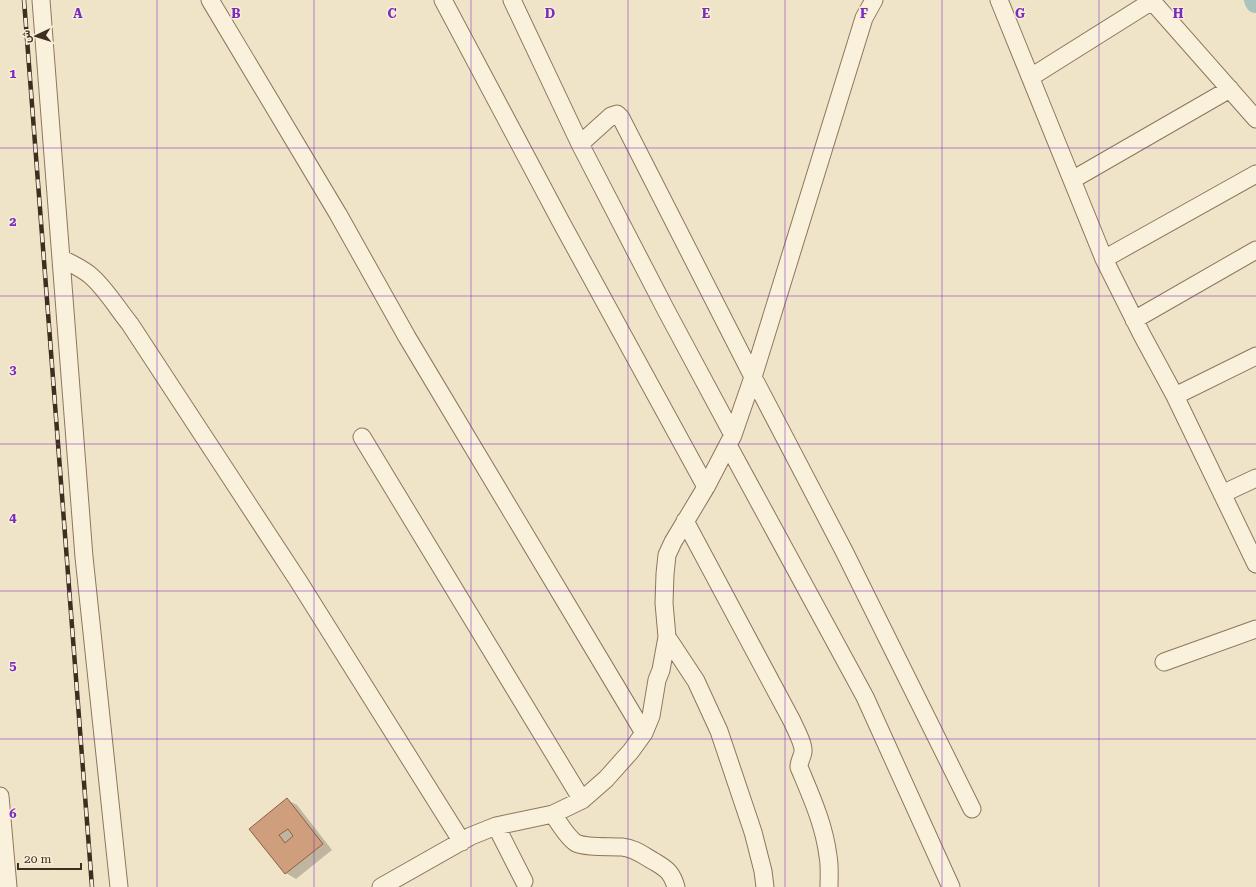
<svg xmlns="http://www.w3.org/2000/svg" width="1256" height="887" viewBox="0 0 1256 887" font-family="'Roboto Serif',Vazirmatn,serif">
<rect width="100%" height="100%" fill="#f0e4c8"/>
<path fill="#0003" d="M287,800L297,805L332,850L296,879L286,873L251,829Z"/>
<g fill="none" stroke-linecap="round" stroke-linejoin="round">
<path stroke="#a9c4bc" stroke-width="22" d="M1255,0L1256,2"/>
</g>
<path fill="#cf9f7d" stroke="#8d5f41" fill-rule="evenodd" d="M287,798L323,844L285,874L249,829ZM288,829L293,836L285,843L279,835Z"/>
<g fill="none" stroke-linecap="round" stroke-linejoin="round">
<defs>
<path id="street" d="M41,0L84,557L119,887
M210,0L338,214L407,337L644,733
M443,0L561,222L706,487
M512,0L580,144L667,312L733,435
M999,0L1104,259L1142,335L1175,396L1256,564
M1151,0L1256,119
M1031,77L1152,1
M580,144L611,116L617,114L621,118L753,377L844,551L972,809
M1072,180L1230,89
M61,258C71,264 82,268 91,276C106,289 117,308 130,324L299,582L462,842
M1104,259L1256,174
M1134,320L1256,250
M1175,396L1256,356
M362,437L582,800
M728,445L865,697L951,887
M1222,494L1256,478
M685,521L792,721C795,728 804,744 803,752C802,758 799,761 799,767C811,796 824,824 828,856C830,866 829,877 829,887
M667,637L696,681L719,731L753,832L763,871L765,887
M1164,662L1256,629
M0,796L8,887
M553,814C559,823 567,837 576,843C586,848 611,846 622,847C635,848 644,856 655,862C667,869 672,873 676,887
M496,826L524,881
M381,887L471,836L496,826L553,814L582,800L606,779L631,751L644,733L651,716L657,680L661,670L667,637L664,603L665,574L667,555L673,542L706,487L733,435L753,377L864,18L874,0"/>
</defs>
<use href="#street" stroke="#8d765c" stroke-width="19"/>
<use href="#street" stroke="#faf1dc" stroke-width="17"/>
<defs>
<path id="rail" d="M24,0L92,887"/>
</defs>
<use href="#rail" stroke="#3d2e20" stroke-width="4.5"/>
<use href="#rail" stroke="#f7eed8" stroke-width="3" stroke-dasharray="9" stroke-linecap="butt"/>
</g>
<path fill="none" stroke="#7b2cbf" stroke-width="1" stroke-opacity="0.55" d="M157,0V887M314,0V887M471,0V887M628,0V887M785,0V887M942,0V887M1099,0V887M0,148H1256M0,296H1256M0,444H1256M0,591H1256M0,739H1256"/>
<g font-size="13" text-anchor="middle" font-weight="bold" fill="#7b2cbf" stroke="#f7eed8" stroke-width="3" stroke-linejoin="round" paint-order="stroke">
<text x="78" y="18">A</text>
<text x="236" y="18">B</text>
<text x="392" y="18">C</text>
<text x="550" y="18">D</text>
<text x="706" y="18">E</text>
<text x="864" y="18">F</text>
<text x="1020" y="18">G</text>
<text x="1178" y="18">H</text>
<text x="13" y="78">1</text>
<text x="13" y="226">2</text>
<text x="13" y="374">3</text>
<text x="13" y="522">4</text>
<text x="13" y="670">5</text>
<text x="13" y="818">6</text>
</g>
<g transform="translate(36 36) rotate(266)" stroke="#f7eed8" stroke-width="3" paint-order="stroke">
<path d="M0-3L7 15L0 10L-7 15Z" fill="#3d2e20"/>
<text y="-6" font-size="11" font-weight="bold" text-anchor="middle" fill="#3d2e20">ش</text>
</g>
<path d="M18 863v6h63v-6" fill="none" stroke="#3d2e20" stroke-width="2"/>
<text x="24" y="863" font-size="12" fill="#3d2e20" stroke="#f7eed8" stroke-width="3" paint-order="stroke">20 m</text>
</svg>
